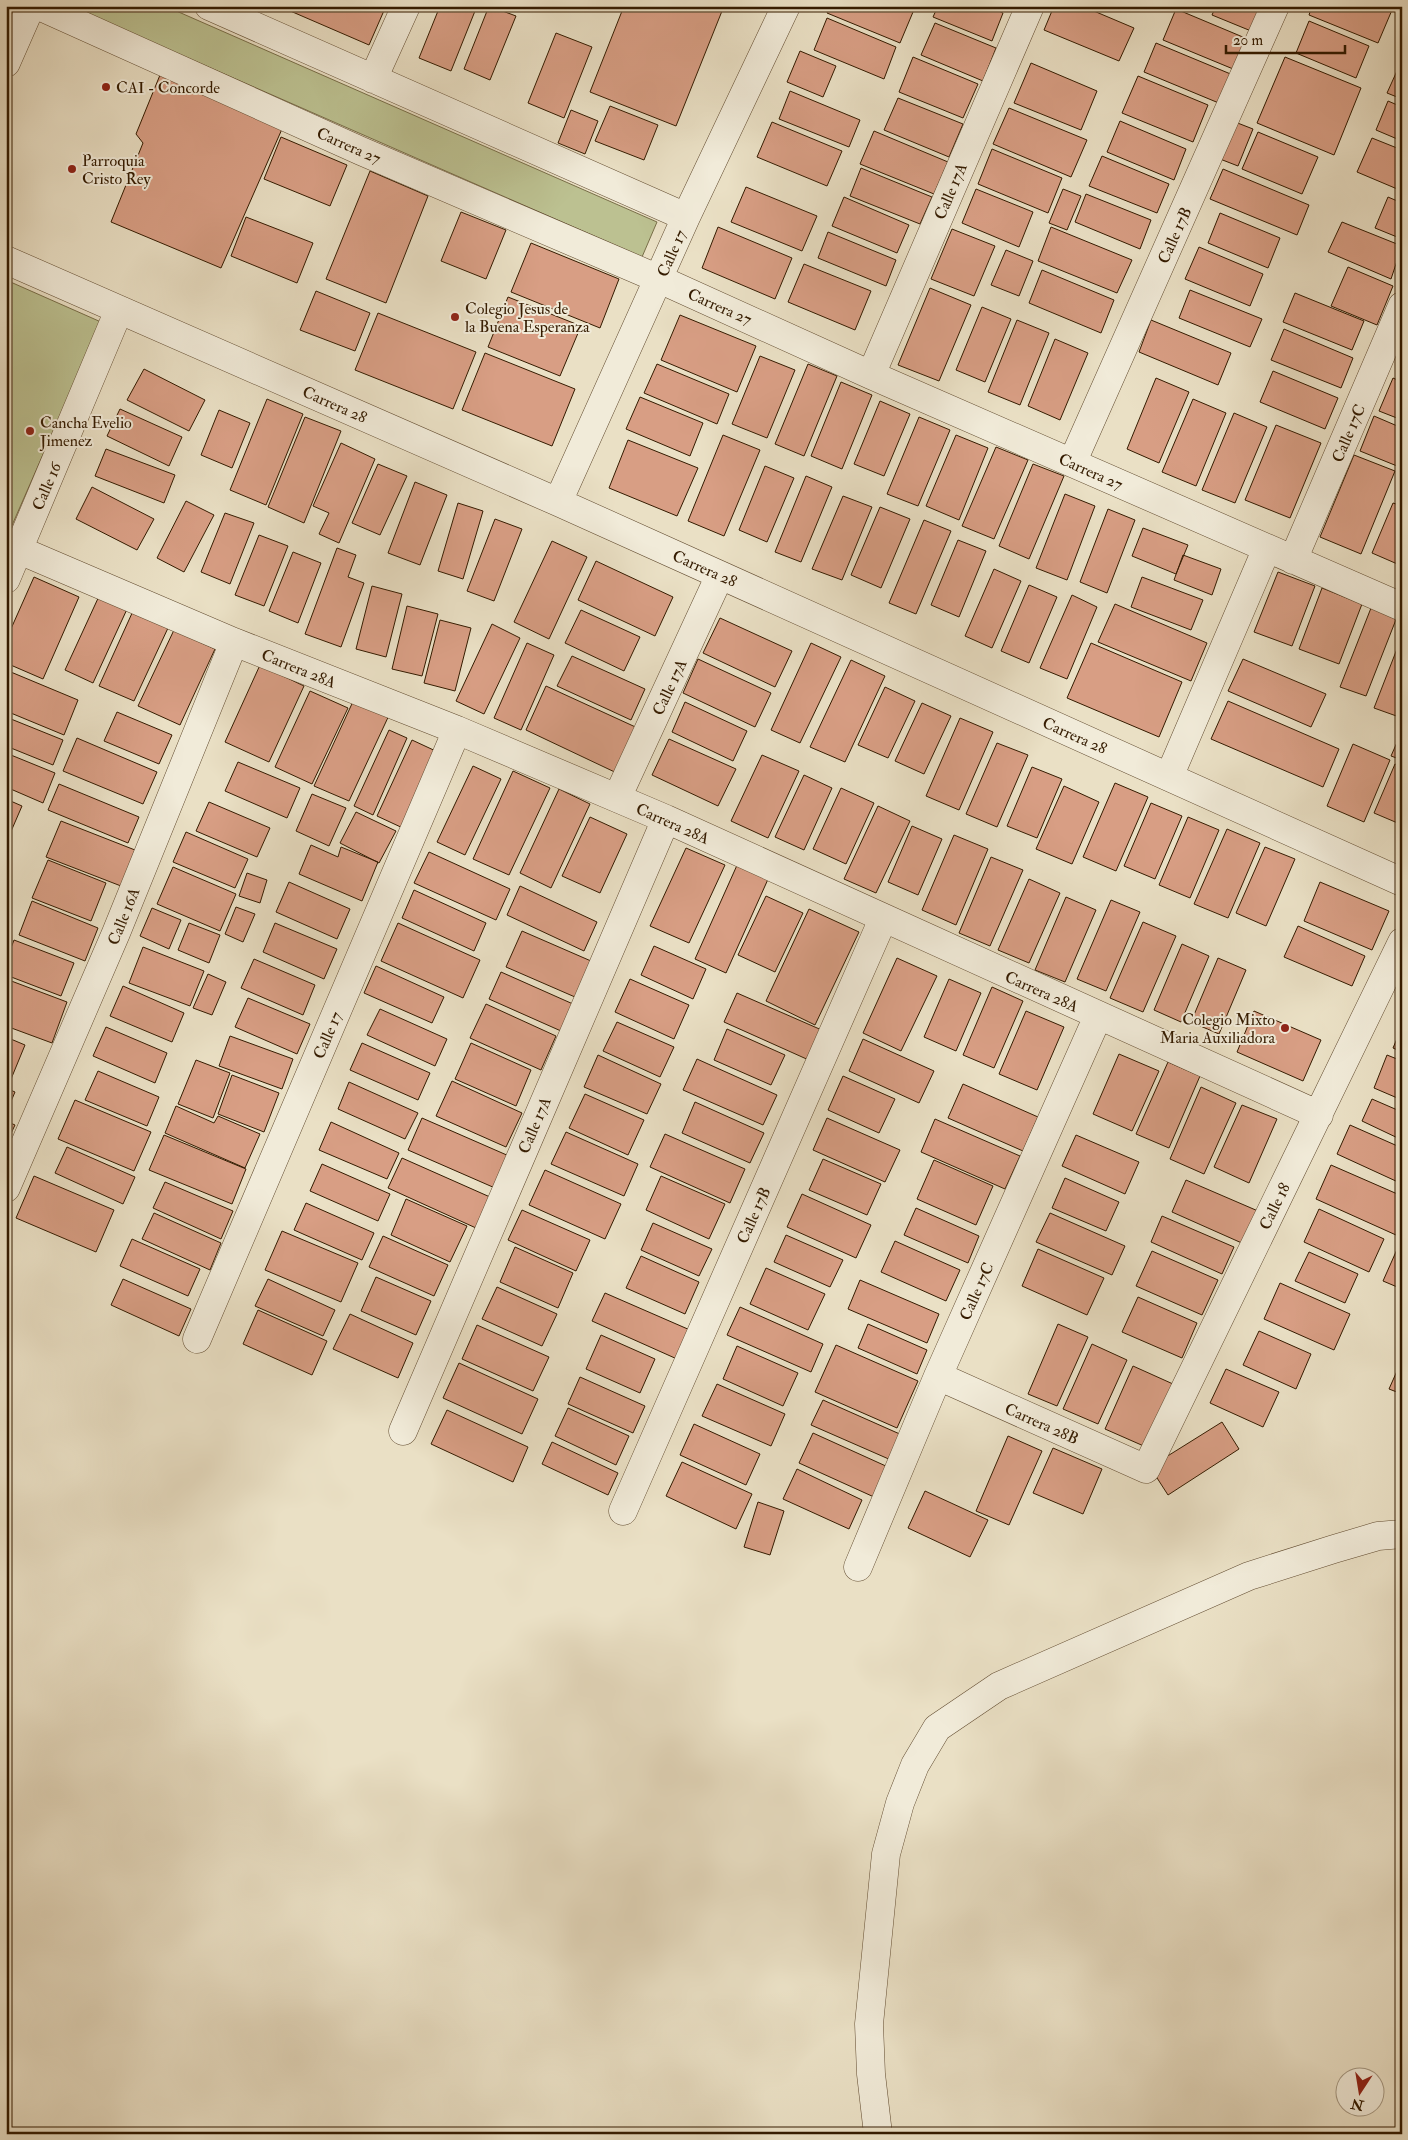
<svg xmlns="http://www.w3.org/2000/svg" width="1408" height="2140" viewBox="0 0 1408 2140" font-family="'IM FELL Double Pica',serif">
<rect width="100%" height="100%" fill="#eae0c5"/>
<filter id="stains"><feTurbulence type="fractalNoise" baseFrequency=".004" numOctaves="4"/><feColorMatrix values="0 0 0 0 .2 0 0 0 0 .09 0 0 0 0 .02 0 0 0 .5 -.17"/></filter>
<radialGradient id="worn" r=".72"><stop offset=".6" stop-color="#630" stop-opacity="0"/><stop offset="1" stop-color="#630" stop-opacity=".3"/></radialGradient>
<path fill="#bcc191" stroke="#786e48" d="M69,6H165L657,222L642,257Z
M6,280L101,322L6,539Z"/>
<path fill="#d89e84" stroke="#341b00" d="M289,6H386L369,45L288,10Z
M440,6H477L451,71L419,58Z
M489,6L516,16L490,80L464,69Z
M624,6H724L676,126L590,92Z
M830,6H899L913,12L900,43L827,13Z
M938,6H987L1003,13L992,41L933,17Z
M1054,6H1082L1134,28L1119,61L1044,30Z
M1216,6H1266L1256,33L1212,15Z
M1312,6H1383L1392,10L1378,43L1309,15Z
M1176,9L1250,40L1238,71L1163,40Z
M827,18L896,47L884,79L814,50Z
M1309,21L1369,46L1356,78L1296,53Z
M935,23L996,48L983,81L921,55Z
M556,33L592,47L564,118L528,103Z
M1156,43L1233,75L1226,106L1144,72Z
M800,51L836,66L823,97L787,82Z
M913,57L978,84L963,118L899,92Z
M1285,57L1361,88L1334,155L1257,123Z
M1401,62L1402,63V99L1387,93Z
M1031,63L1097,91L1081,130L1014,103Z
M160,75L282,129L221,268L111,222L143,143L136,134Z
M1138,76L1208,105L1193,142L1122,113Z
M790,91L860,120L849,147L779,119Z
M898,98L963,124L949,157L884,130Z
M1388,101L1402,107V141L1376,130Z
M610,106L658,125L644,160L595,141Z
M1009,108L1087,140L1071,177L993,144Z
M571,110L598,121L585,154L558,143Z
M1120,121L1186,149L1174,180L1107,152Z
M772,122L842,151L827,186L757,157Z
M1235,122L1253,129L1238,166L1220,159Z
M874,131L948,162L934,194L860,164Z
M1258,132L1318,157L1302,194L1242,169Z
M281,137L347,165L330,206L264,179Z
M1372,138L1402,150V191L1357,172Z
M992,149L1062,178L1048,213L978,184Z
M1102,156L1169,184L1157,213L1089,186Z
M861,168L932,197L920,224L850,196Z
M1223,169L1309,205L1297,235L1210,199Z
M370,171L428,196L386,303L326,279Z
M746,187L817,216L802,251L731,222Z
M976,189L1033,212L1019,247L962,223Z
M1063,189L1081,196L1067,230L1049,223Z
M1086,194L1151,220L1140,249L1075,222Z
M844,197L909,225L897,253L832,226Z
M1388,197L1402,203V239L1375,228Z
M461,212L506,230L486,279L441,261Z
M1220,213L1280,238L1268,268L1208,243Z
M246,217L313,243L297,283L231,256Z
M1342,222L1402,246L1391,279L1328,252Z
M718,227L792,258L775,299L702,268Z
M1051,227L1132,260L1117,293L1038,261Z
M952,229L995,246L974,296L931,279Z
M828,232L896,260L886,286L818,258Z
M531,243L619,279L600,328L511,292Z
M1199,247L1263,274L1250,306L1185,279Z
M1006,250L1033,261L1019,296L991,285Z
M804,264L871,291L855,330L788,302Z
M1348,267L1393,286L1377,325L1331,306Z
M1042,270L1114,300L1101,333L1029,303Z
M930,288L971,305L939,381L898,365Z
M1190,290L1262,319L1250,347L1179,318Z
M316,291L370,313L355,351L300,330Z
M1295,293L1364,321L1352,350L1283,322Z
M508,297L581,326L560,376L488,347Z
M982,307L1011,319L985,382L956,370Z
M378,313L476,352L453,409L355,370Z
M680,315L756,346L737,392L661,360Z
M1017,320L1049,333L1020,405L988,392Z
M1151,320L1231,353L1218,385L1139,352Z
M1284,329L1353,358L1341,388L1271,360Z
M1055,339L1088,353L1060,420L1028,406Z
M485,353L575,389L552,446L462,410Z
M760,356L795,370L767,438L732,424Z
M657,364L729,394L717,424L644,393Z
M808,364L837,376L804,456L775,444Z
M144,369L205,400L189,431L127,400Z
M1273,371L1338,398L1325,429L1260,402Z
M1156,378L1189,392L1159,463L1127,449Z
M1393,378L1402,382V420L1379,411Z
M841,382L872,395L842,469L811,456Z
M640,397L703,423L690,456L626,429Z
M267,399L303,414L266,505L230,490Z
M1193,399L1226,413L1196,486L1162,472Z
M880,401L910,414L884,476L854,464Z
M120,409L182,437L169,466L107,436Z
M219,410L250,423L232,468L201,455Z
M1234,413L1267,427L1235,503L1202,490Z
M1374,416L1402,428V468L1360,451Z
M305,417L341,431L304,523L268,507Z
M919,417L950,430L918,506L887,494Z
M1276,425L1321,443L1290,518L1245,500Z
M723,435L760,450L724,536L688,521Z
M956,435L988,448L959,520L926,506Z
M628,440L698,468L677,516L609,488Z
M341,443L375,459L339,543L319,534L329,513L313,506Z
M996,447L1028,460L994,539L962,526Z
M106,449L175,475L164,503L95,476Z
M1354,455L1395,471L1361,554L1320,537Z
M378,464L407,476L380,535L352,523Z
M1033,464L1064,476L1029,559L999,546Z
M765,466L794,478L767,542L739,530Z
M806,476L832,487L801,562L775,552Z
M415,482L447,495L420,565L388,553Z
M92,487L154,519L137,550L76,519Z
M1065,494L1095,506L1067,580L1036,568Z
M843,496L872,507L842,580L812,569Z
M186,501L214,515L184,572L157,558Z
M458,503L483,511L463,579L438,571Z
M1393,503L1402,506V566L1372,553Z
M880,507L910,519L881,588L851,575Z
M1108,509L1135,520L1107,593L1080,582Z
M225,513L254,523L230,584L201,572Z
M495,519L522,529L494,601L467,591Z
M924,520L951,531L916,614L889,603Z
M1143,528L1188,545L1176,574L1132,556Z
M259,535L288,546L264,606L235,595Z
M958,540L986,551L959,617L931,605Z
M552,541L587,557L549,639L514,622Z
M337,548L356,555L348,577L364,583L341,647L305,634Z
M293,552L321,563L298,623L269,611Z
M1183,555L1221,569L1212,595L1174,580Z
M596,561L673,597L655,636L578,600Z
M994,569L1021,581L992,648L965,636Z
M1278,572L1315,586L1292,646L1254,632Z
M34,577L79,597L43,679L6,663V640Z
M1142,577L1203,600L1191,630L1131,607Z
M1029,585L1057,597L1029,663L1001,651Z
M372,586L402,594L386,657L356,649Z
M1322,588L1362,604L1339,664L1299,649Z
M100,594L128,607L93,683L65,670Z
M1072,595L1097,607L1067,679L1040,668Z
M1115,604L1207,643L1191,681L1098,642Z
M407,606L438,614L422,676L392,669Z
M1371,608L1397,617L1366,696L1340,687Z
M581,610L640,637L624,671L565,643Z
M133,611L168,628L134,701L99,686Z
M720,618L792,651L775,687L703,653Z
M440,620L471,628L455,691L424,683Z
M492,624L520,638L484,714L456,701Z
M174,630L215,649L180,725L138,706Z
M1402,636V718L1374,708Z
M527,643L554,655L521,730L494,718Z
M811,643L841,657L800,743L771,730Z
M1091,643L1182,682L1159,737L1067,698Z
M572,656L645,689L631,720L557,686Z
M698,659L771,693L755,727L683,693Z
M1243,659L1326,694L1311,727L1228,691Z
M851,660L885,676L845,762L810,747Z
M260,665L304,686L269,762L225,742Z
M6,670L78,700L64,735L6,711Z
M546,686L642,730L621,775L526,730Z
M885,687L915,701L888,758L858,745Z
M310,691L348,708L312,784L275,767Z
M356,695L391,711L349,801L314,786Z
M1228,701L1339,749L1323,787L1211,739Z
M685,702L747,731L733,761L672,732Z
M922,703L951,716L924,774L895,761Z
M117,712L172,735L159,764L104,741Z
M6,717L63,740L53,765L6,746Z
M960,718L993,732L959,810L926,796Z
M389,730L407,738L373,815L354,806Z
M1402,731V760L1391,756Z
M77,738L157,772L143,804L63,771Z
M669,739L736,769L718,806L652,775Z
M412,740L440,753L405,829L377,816Z
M997,743L1028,755L997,827L966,814Z
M1353,744L1390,760L1364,822L1327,806Z
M6,753L55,773L43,803L6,787Z
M762,755L799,771L768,838L731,821Z
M238,762L300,788L287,818L225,791Z
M1395,764L1402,767L1400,824L1374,813Z
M473,766L501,779L465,855L437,842Z
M1032,767L1062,779L1037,838L1007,826Z
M513,771L550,788L509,875L473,859Z
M804,775L832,788L804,850L775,837Z
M1115,783L1148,797L1116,871L1083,857Z
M59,784L139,817L128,843L48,810Z
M1064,786L1099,802L1072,864L1036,849Z
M841,788L874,803L846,864L813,849Z
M559,789L590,804L551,888L520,873Z
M312,794L346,808L329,846L296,831Z
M6,799L22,806L9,836L6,835Z
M209,802L270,828L257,857L196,831Z
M1151,803L1182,816L1155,879L1124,866Z
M878,806L910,821L876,893L844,879Z
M356,812L396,831L379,863L340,843Z
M590,817L627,834L600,893L562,876Z
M1188,817L1219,830L1190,898L1159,885Z
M61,821L135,850L121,886L46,857Z
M912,826L942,839L918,895L888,882Z
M1227,829L1260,843L1228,918L1194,904Z
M186,832L248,859L235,888L173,862Z
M954,835L988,849L956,925L922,910Z
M311,845L338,857L341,847L378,862L362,901L299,874Z
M1265,847L1295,859L1266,926L1236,913Z
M686,848L725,865L689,943L650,926Z
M429,852L510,889L496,920L414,883Z
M991,857L1023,870L990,946L959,933Z
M48,860L106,883L91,921L32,898Z
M738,863L769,877L726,973L695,959Z
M173,867L236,894L220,931L157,904Z
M247,873L267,880L260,903L239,896Z
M1029,879L1060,893L1029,963L998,950Z
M289,882L350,909L337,939L276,912Z
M1320,882L1389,911L1372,950L1304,921Z
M520,886L597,922L584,951L507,915Z
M414,890L486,923L474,951L402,918Z
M766,896L803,913L775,972L738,955Z
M1066,897L1096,910L1065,982L1035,970Z
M1111,900L1140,912L1106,991L1077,979Z
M32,901L98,928L85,961L19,935Z
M236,907L255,914L243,942L225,934Z
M152,908L181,920L169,949L140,936Z
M809,909L859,932L815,1025L766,1001Z
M1143,922L1176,936L1143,1012L1110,998Z
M189,923L220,935L209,963L178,950Z
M275,923L337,949L324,979L263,952Z
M398,923L480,960L463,998L381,961Z
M1298,926L1365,956L1352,986L1284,957Z
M522,931L591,961L575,997L506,967Z
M14,940L74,963L61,996L6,975V961Z
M1182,944L1209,956L1181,1022L1154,1010Z
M654,946L706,969L693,999L641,975Z
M143,947L204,971L190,1006L129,983Z
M897,958L937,976L901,1051L863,1033Z
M1218,958L1246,970L1219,1034L1191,1022Z
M254,959L315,985L303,1015L241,988Z
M376,966L444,997L432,1023L364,993Z
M501,972L573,1004L561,1031L489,999Z
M208,974L226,982L212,1015L193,1008Z
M6,979L67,1002L52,1043L6,1026Z
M630,979L689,1005L674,1039L615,1012Z
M949,979L981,993L956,1051L924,1037Z
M123,986L184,1013L172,1042L110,1016Z
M992,987L1023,1001L994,1068L963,1055Z
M737,993L824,1031L811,1061L724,1022Z
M248,998L310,1024L297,1054L235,1027Z
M486,1004L556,1036L541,1070L470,1038Z
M380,1009L447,1039L435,1066L367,1035Z
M1026,1011L1064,1027L1037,1090L999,1074Z
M1254,1011L1321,1040L1303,1081L1237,1052Z
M617,1022L674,1047L660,1077L603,1051Z
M106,1027L167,1053L155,1083L93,1056Z
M1402,1027V1052L1393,1048Z
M727,1029L785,1055L771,1085L714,1060Z
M230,1036L293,1059L282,1089L219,1066Z
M6,1037L25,1045L9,1084L6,1083Z
M863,1039L934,1071L919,1103L849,1071Z
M362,1043L430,1073L418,1100L350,1070Z
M471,1043L531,1070L516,1106L455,1079Z
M1119,1054L1159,1071L1132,1131L1093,1114Z
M598,1055L661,1084L647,1114L584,1087Z
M1387,1055L1402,1061V1100L1374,1088Z
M697,1059L777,1095L763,1125L683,1090Z
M196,1060L230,1073L213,1118L178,1104Z
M1168,1062L1200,1076L1169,1148L1136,1134Z
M98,1071L159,1097L147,1126L85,1100Z
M232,1075L279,1093L264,1132L218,1114Z
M843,1076L895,1099L879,1133L828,1110Z
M452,1081L522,1113L506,1147L436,1116Z
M349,1082L418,1113L405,1139L338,1109Z
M963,1084L1038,1117L1023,1151L948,1118Z
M1201,1087L1236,1103L1204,1174L1170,1159Z
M6,1088L15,1092L6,1113Z
M585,1094L644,1120L628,1155L569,1128Z
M1372,1099L1402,1112V1140L1362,1121Z
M75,1100L151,1132L134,1171L58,1139Z
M695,1102L764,1133L750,1163L682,1133Z
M1242,1105L1277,1119L1249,1183L1214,1167Z
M176,1106L214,1123L218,1116L260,1134L245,1168L165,1133Z
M422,1118L509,1156L495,1188L408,1150Z
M827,1118L900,1150L885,1182L813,1150Z
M935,1119L1020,1156L1005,1189L921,1152Z
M6,1121L15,1125L6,1144Z
M331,1122L399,1153L387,1179L319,1150Z
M1350,1125L1402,1148V1174L1398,1182L1337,1154Z
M566,1132L638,1164L624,1196L551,1164Z
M665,1134L745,1169L730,1203L650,1167Z
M164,1135L246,1169L232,1204L149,1170Z
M1076,1135L1139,1162L1125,1194L1062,1166Z
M67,1147L135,1177L123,1204L55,1173Z
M402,1158L490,1197L476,1228L388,1188Z
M823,1159L881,1184L867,1215L809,1190Z
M934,1160L993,1186L976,1225L917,1199Z
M322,1164L390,1194L378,1221L310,1191Z
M1331,1165L1402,1196V1224L1396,1235L1316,1199Z
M545,1170L621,1204L605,1239L529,1205Z
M34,1176L114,1210L96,1252L16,1218Z
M661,1176L725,1204L709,1239L646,1210Z
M1065,1178L1119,1202L1106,1231L1052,1208Z
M1186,1180L1258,1211L1244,1244L1172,1212Z
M165,1182L233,1211L221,1239L153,1208Z
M802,1194L871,1225L856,1258L787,1227Z
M406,1199L467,1226L450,1262L391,1235Z
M306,1203L374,1233L362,1260L294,1230Z
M916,1208L979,1236L968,1263L904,1235Z
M1319,1209L1384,1239L1369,1272L1304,1242Z
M522,1210L590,1240L576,1271L508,1240Z
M154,1213L221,1243L210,1270L142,1239Z
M1050,1213L1125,1246L1112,1275L1036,1242Z
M1162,1216L1234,1247L1222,1274L1151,1242Z
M653,1223L712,1249L699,1276L641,1250Z
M282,1231L358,1263L341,1302L265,1270Z
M786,1235L843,1260L830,1287L774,1262Z
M383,1236L448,1265L434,1296L369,1267Z
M132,1239L200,1269L188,1296L120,1266Z
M895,1241L960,1270L946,1301L881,1272Z
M1399,1245L1402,1246V1289L1383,1281Z
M515,1247L573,1273L558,1308L500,1282Z
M1038,1249L1104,1278L1087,1315L1022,1286Z
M1152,1251L1218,1280L1202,1315L1136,1286Z
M1309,1252L1358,1274L1345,1303L1295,1281Z
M641,1256L699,1282L685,1314L626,1288Z
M766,1268L825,1294L808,1330L750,1304Z
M376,1277L431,1301L416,1335L361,1311Z
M123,1279L191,1309L179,1336L111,1305Z
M268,1279L335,1310L323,1336L255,1306Z
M860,1280L939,1314L927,1343L848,1309Z
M1280,1283L1350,1314L1334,1350L1264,1319Z
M497,1287L557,1314L542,1346L482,1319Z
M605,1293L690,1330L677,1359L592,1321Z
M1138,1297L1197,1323L1182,1358L1122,1332Z
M740,1307L823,1344L811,1372L727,1335Z
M258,1310L327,1341L312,1375L243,1344Z
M350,1314L413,1343L398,1378L333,1349Z
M868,1324L927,1350L917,1374L858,1348Z
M1058,1324L1088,1337L1057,1406L1028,1394Z
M477,1325L549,1357L533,1391L462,1359Z
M1259,1331L1311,1354L1296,1389L1243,1365Z
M601,1335L655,1359L640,1393L586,1369Z
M1092,1344L1127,1360L1098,1424L1063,1409Z
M836,1345L918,1381L897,1428L815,1392Z
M737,1346L798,1373L783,1406L723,1379Z
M1401,1362H1402V1394L1389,1389Z
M459,1363L538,1399L522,1434L443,1398Z
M1133,1366L1173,1384L1146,1447L1105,1429Z
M1226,1369L1279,1392L1263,1427L1210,1403Z
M580,1377L645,1406L633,1433L568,1404Z
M717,1384L785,1414L771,1446L702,1416Z
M823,1400L902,1435L891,1460L811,1425Z
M568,1408L629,1436L616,1465L555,1436Z
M447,1410L528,1447L513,1482L431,1444Z
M1222,1422L1239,1449L1168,1495L1150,1467Z
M694,1424L760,1454L746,1485L680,1455Z
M813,1433L888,1467L874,1497L799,1463Z
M1008,1436L1042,1451L1009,1525L976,1511Z
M552,1442L618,1473L608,1495L542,1464Z
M1053,1448L1102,1469L1083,1514L1033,1493Z
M682,1462L752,1494L736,1529L666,1496Z
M797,1469L862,1500L849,1529L783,1499Z
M925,1491L988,1520L970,1557L908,1528Z
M758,1502L784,1511L770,1555L744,1547Z"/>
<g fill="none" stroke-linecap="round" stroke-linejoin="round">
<defs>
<path id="minor" d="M39,6L361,151L659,279L871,375L1402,607
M209,6L686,217
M6,63L31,6
M373,79L406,6
M6,260L558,502L1402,882
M871,375L1030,6
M1072,463L1275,6
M558,502L686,217L786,6
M19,550L234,642L457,730L666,819L1319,1115
M1293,560L1402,306
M6,579L119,310
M1169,777L1267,548
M617,798L720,575
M6,1188L116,933L234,642
M197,1339L457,730
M938,1376L1146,1469L1402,942
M403,1431L666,819
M623,1511L883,919
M858,1567L938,1376L1098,1016
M878,2134L871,2074L869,2024L886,1854L900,1803L915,1765L937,1728L999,1686L1249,1576L1334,1549L1378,1536L1402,1534"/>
</defs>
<use href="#minor" stroke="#624c31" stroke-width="29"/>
<use href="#minor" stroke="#f1ebd9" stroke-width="28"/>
</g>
<g fill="#8f2418" stroke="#f1ebd9" stroke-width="2">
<circle cx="106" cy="87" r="5"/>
<circle cx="72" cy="169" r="5"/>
<circle cx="455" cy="317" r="5"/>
<circle cx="30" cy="431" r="5"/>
<circle cx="1285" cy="1028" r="5"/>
</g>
<g text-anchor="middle" stroke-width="4" stroke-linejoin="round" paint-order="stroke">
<g font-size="16" fill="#341b00" stroke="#f1ebd9" text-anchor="start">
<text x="116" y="93">CAI - Concorde</text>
<text x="82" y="166">Parroquia<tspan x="82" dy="18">Cristo Rey</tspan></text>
<text x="465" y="314">Colegio Jesus de<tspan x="465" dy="18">la Buena Esperanza</tspan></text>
<text x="40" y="428">Cancha Evelio<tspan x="40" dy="18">Jimenez</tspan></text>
<text x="1275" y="1025" text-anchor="end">Colegio Mixto<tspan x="1275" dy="18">Maria Auxiliadora</tspan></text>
</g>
<g font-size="16" fill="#341b00" stroke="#f1ebd9">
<text transform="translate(349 145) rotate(24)" y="6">Carrera 27</text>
<text transform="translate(950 191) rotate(-67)" y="6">Calle 17A</text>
<text transform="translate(1174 235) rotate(-66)" y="6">Calle 17B</text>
<text transform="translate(671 253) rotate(-66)" y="6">Calle 17</text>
<text transform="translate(720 306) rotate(24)" y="6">Carrera 27</text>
<text transform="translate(335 404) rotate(24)" y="6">Carrera 28</text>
<text transform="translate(1348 433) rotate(-67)" y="6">Calle 17C</text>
<text transform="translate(1091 471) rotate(24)" y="6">Carrera 27</text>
<text transform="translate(46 486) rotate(-67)" y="6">Calle 16</text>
<text transform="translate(705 568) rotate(24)" y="6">Carrera 28</text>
<text transform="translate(299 668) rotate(22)" y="6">Carrera 28A</text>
<text transform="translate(669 687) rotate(-65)" y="6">Calle 17A</text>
<text transform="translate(1075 735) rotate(24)" y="6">Carrera 28</text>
<text transform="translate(673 823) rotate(24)" y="6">Carrera 28A</text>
<text transform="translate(123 916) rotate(-68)" y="6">Calle 16A</text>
<text transform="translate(1042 991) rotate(24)" y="6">Carrera 28A</text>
<text transform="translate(327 1035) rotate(-67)" y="6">Calle 17</text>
<text transform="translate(534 1125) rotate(-67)" y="6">Calle 17A</text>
<text transform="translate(1274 1206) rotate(-64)" y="6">Calle 18</text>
<text transform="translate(753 1215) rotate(-66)" y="6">Calle 17B</text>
<text transform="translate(976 1291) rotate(-66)" y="6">Calle 17C</text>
<text transform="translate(1042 1423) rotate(24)" y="6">Carrera 28B</text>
</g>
</g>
<rect width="1408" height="2140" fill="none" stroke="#eae0c5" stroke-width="25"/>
<rect x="8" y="8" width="1393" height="2125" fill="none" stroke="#341b00" stroke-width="2.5"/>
<rect x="12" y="12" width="1383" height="2115" fill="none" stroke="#341b00"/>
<g transform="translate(1360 2092) rotate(192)"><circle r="24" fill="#f1ebd9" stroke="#a59882"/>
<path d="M0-4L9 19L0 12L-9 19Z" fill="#8f2418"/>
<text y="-8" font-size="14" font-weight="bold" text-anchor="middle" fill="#341b00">N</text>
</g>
<path d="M1226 45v8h119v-8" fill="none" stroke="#341b00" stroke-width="2.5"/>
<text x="1233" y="45" font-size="15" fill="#341b00" stroke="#f1ebd9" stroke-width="4" paint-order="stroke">20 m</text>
<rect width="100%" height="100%" filter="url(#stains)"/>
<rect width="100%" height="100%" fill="url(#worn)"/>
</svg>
